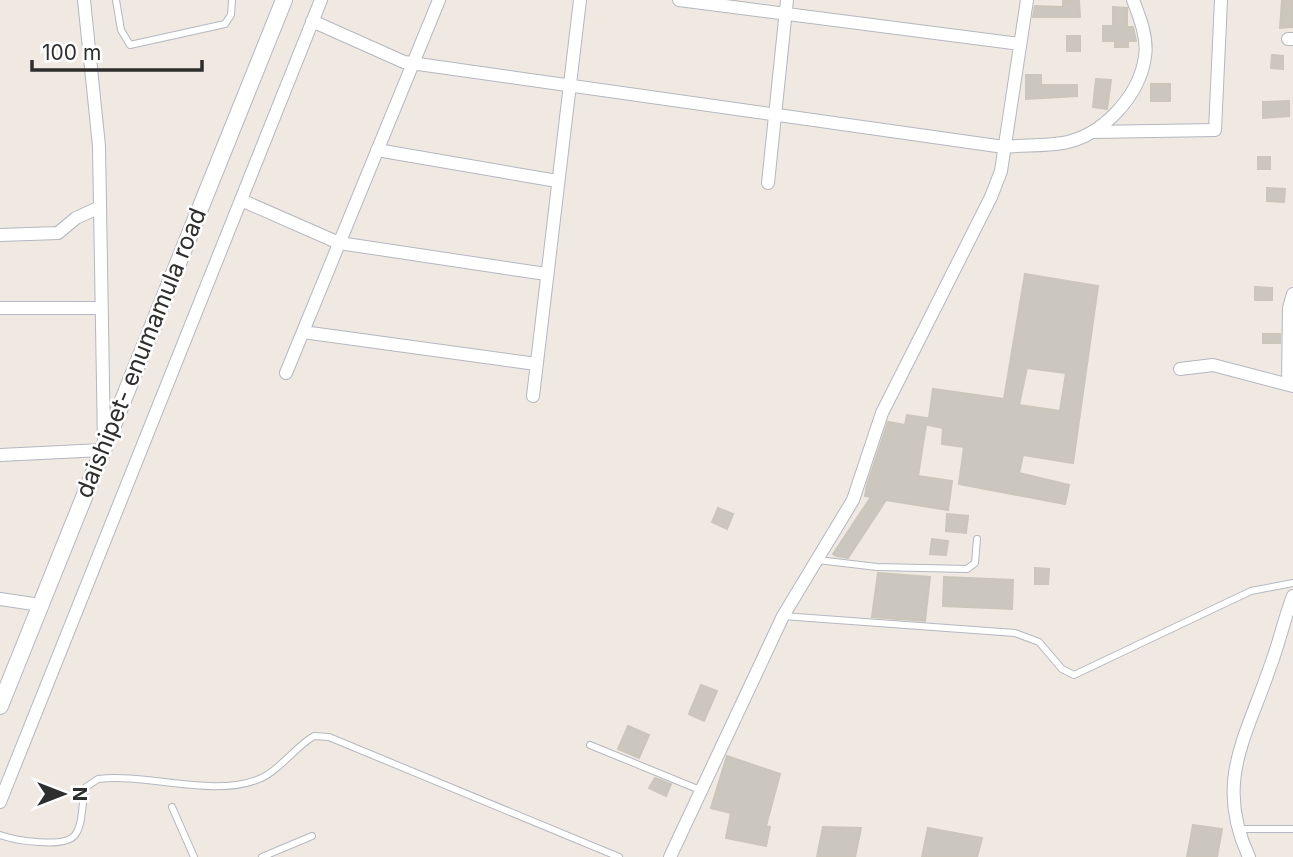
<svg xmlns="http://www.w3.org/2000/svg" width="1293" height="857" viewBox="0 0 1293 857" font-family="Inter,sans-serif">
<rect width="100%" height="100%" fill="#efe9e1"/>
<path fill="#cbc7bf" stroke="#cbc5ba" stroke-width="2" fill-rule="evenodd" d="M1282,0H1293V27L1280,28Z
M1063,1H1079L1080,17H1033L1035,6L1063,7Z
M1113,7L1127,8V27H1133L1136,41H1128V47H1115V41H1103V26H1113Z
M1067,36H1080V51H1067Z
M1272,55L1283,56V69L1271,68Z
M1026,75H1041V85H1077V96L1026,99Z
M1096,79L1111,80L1107,109L1093,107Z
M1151,84H1170V101H1151Z
M1289,101V116L1263,118V102Z
M1258,157H1270V169H1258Z
M1267,188L1285,189L1284,202L1267,201Z
M1025,274L1098,286L1073,463L1023,455L1019,473L1069,485L1065,504L959,484L964,447L942,444L943,428L928,425L933,389L1004,399ZM1027,368L1066,373L1060,411L1019,405Z
M1255,287L1272,288V300H1255Z
M1263,334H1280V343H1263Z
M907,415L927,418L918,476L952,481L948,510L886,500L848,558L837,556L833,554L871,497L865,496L867,485L888,422L905,425Z
M718,508L733,514L727,529L712,522Z
M947,514L968,516L966,533L946,531Z
M932,539L948,541L946,555L930,554Z
M1035,568L1049,569L1048,584H1035Z
M878,573L930,577L925,621L872,617Z
M944,577L1013,580L1012,609L943,606Z
M701,685L717,691L704,721L689,714Z
M628,726L649,735L639,758L618,749Z
M727,756L780,774L766,826L770,827L766,846L726,838L731,813L711,808Z
M655,778L671,784L666,796L649,788Z
M1193,825L1222,829L1217,857H1187Z
M823,827L861,828L855,857H817Z
M928,828L982,838L977,857H922Z"/>
<g fill="none" stroke-linecap="round" stroke-linejoin="round">
<defs>
<path id="service" d="M116,0L121,30L130,45L225,24L231,15L232,0
M818,560L877,567L967,569L975,563L977,539
M783,616L1015,633L1039,642L1062,669L1074,675L1251,591L1293,583
M590,745L700,790
M172,807L194,857
M1238,829H1293
M0,835C15,840 64,849 75,835C84,823 81,801 86,787L98,779C147,773 213,798 259,779C279,771 295,747 314,736L329,737L619,857
M262,857L312,836"/>
<path id="minor" d="M84,0L99,146L104,443
M679,0L1020,44
M312,21L404,62L1004,147C1023,145 1044,146 1063,143C1102,136 1139,97 1145,57C1148,38 1140,18 1133,0
M1288,39H1293
M1092,132L1215,130L1221,0
M377,150L557,181
M768,183L787,0
M241,200L339,243L546,274
M0,235L58,233L76,218L100,207
M0,308H102
M303,332L536,364
M1180,369L1213,365L1293,386
M286,373L439,0
M1288,384L1289,308L1293,294
M533,396L580,0
M0,455L102,450
M0,599L40,605
M0,802L321,0
M670,857L783,616L853,500L882,413L991,197L1001,171L1027,0
M1249,857C1214,782 1246,738 1270,667C1279,644 1284,619 1293,596"/>
<path id="tertiary" d="M0,706L284,0"/>
</defs>
<use href="#service" stroke="#b4b7c1" stroke-width="8"/>
<use href="#minor" stroke="#b4b7c1" stroke-width="14"/>
<use href="#tertiary" stroke="#b4b7c1" stroke-width="18"/>
<use href="#service" stroke="#fff" stroke-width="6"/>
<use href="#minor" stroke="#fff" stroke-width="12"/>
<use href="#tertiary" stroke="#fff" stroke-width="16"/>
</g>
<g text-anchor="middle" stroke-width="5" stroke-linejoin="round" paint-order="stroke">
<g font-size="24" fill="#2e2e2e" stroke="#fff">
<text transform="translate(141 353) rotate(-68)" y="8">daishipet- enumamula road</text>
</g>
</g>
<g transform="translate(63 794) rotate(90)" stroke="#ffffff" stroke-width="5" paint-order="stroke">
<path d="M0-5L12 26L0 18L-12 26Z" fill="#2e2e2e"/>
<text y="-10" font-size="19" font-weight="bold" text-anchor="middle" fill="#2e2e2e">N</text>
</g>
<path d="M32 60v10h170v-10" fill="none" stroke="#2e2e2e" stroke-width="3.5"/>
<text x="42" y="60" font-size="21" fill="#2e2e2e" stroke="#ffffff" stroke-width="5" paint-order="stroke">100 m</text>
</svg>
